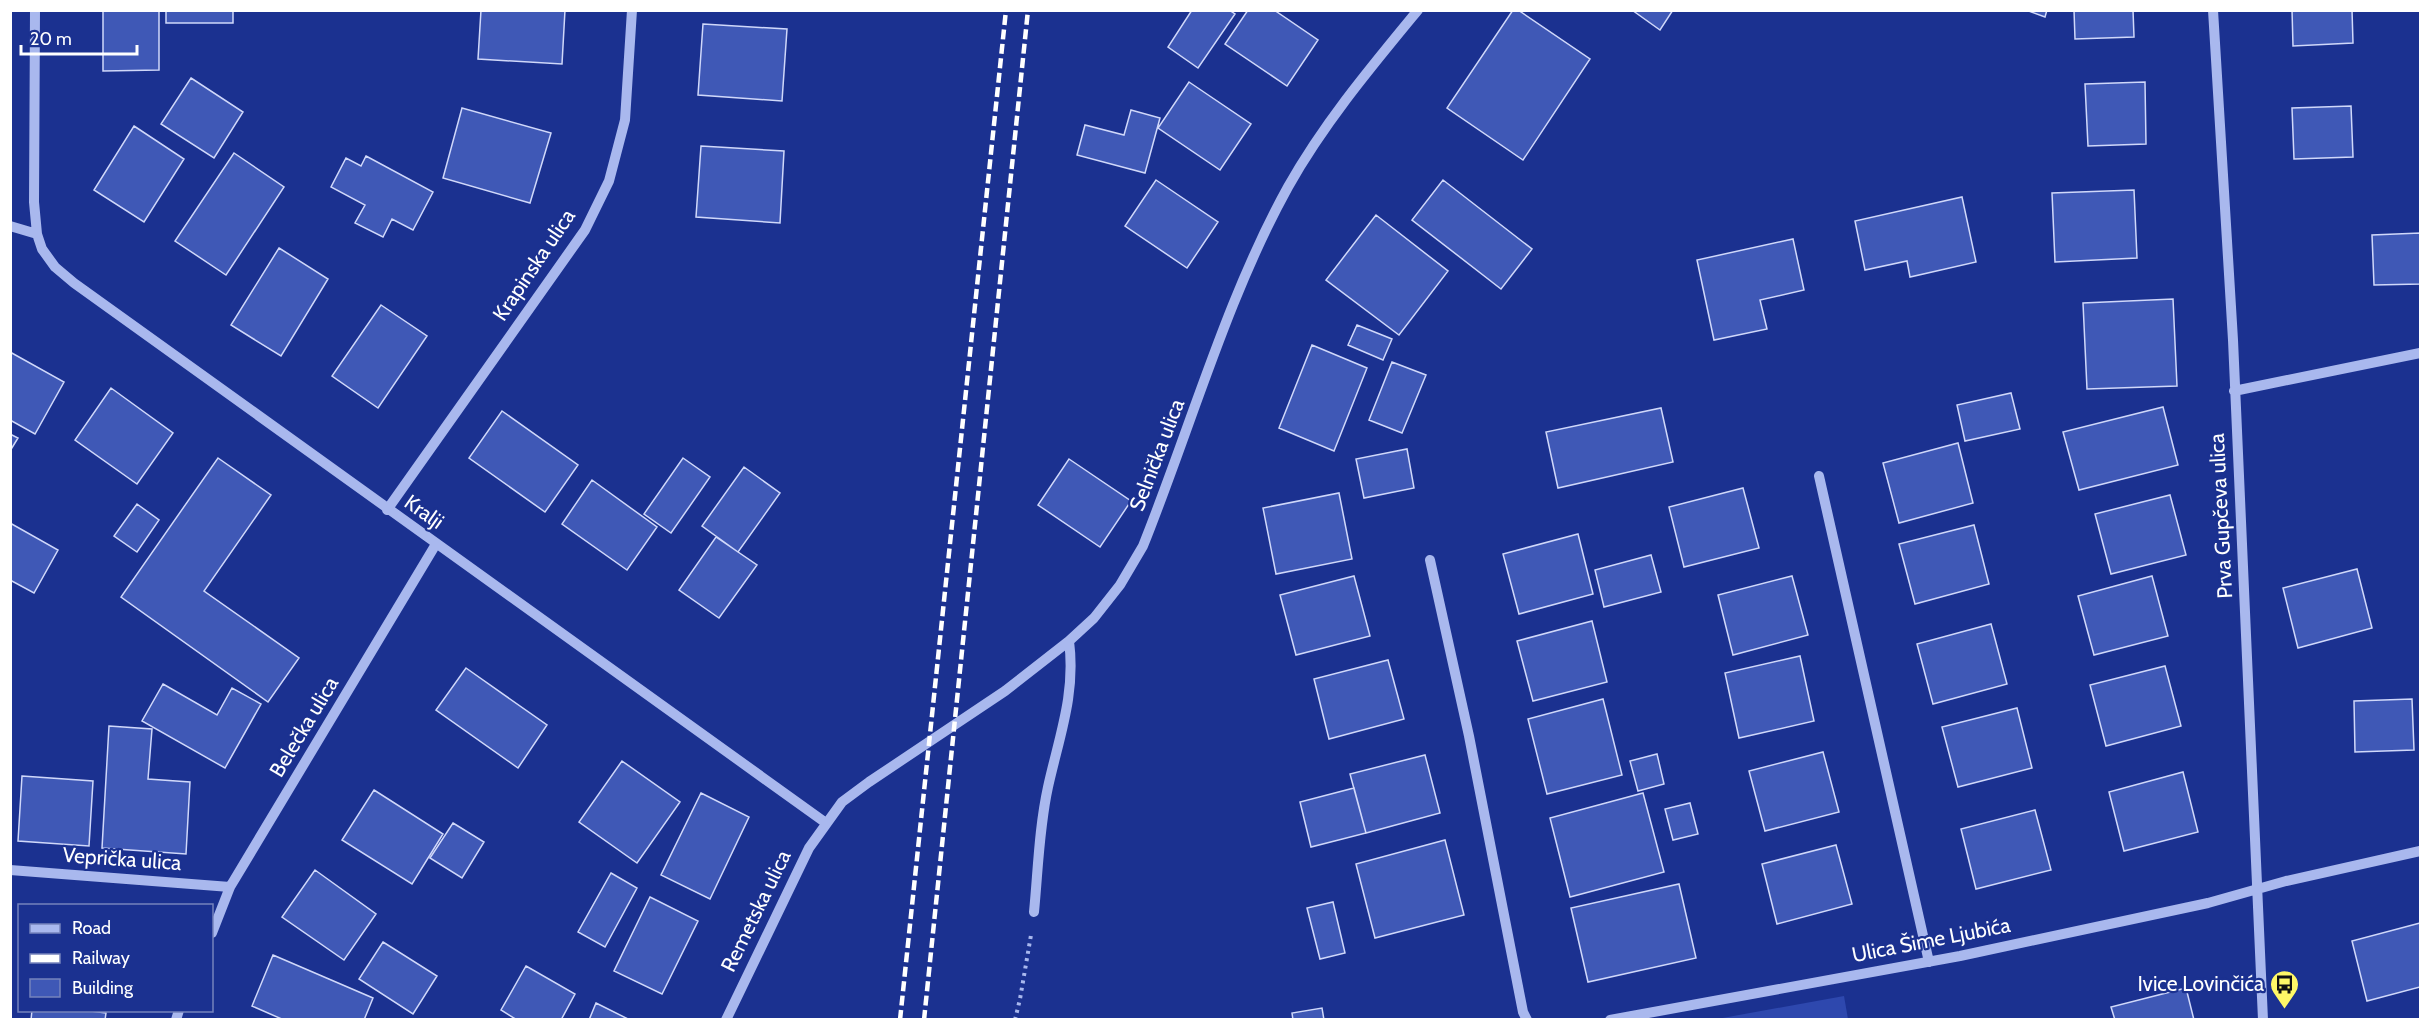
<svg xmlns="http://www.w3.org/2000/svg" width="2431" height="1030" viewBox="0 0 2431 1030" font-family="Cabin,sans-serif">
<rect width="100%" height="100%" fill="#1b3190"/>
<path fill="#2e48ae" d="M1844,996L1848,1019H1717Z"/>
<path fill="#3f58b6" stroke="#d0d8fa" stroke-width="1.5" d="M103,10H159V70L103,71Z
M166,10H233V23H166Z
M481,10H565L562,64L478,59Z
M1192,10H1229L1235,14L1198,68L1168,47Z
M1248,10H1274L1318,40L1287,86L1225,44Z
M1513,10H1518L1590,59L1523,160L1447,108Z
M1632,10H1673L1660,30Z
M2026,10H2047L2045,17Z
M2074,10H2133L2134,37L2075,39Z
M2292,10H2352L2353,43L2293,46Z
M703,24L787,29L782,101L698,95Z
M191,78L243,112L214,158L161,124Z
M1189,82L1251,124L1220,170L1158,128Z
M2145,82L2146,144L2088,146L2085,84Z
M2351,106L2353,157L2294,159L2292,108Z
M462,108L551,133L530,203L443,178Z
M1131,110L1160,118L1145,173L1077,155L1085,125L1124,135Z
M134,126L184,159L144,222L94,190Z
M701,146L784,151L780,223L696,217Z
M234,153L284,187L226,275L175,241Z
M366,156L433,192L413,230L392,219L383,237L355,223L365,205L331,187L346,158L361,166Z
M1156,180L1218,222L1187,268L1125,226Z
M1443,180L1532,249L1501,289L1412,220Z
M2134,190L2137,258L2055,262L2052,193Z
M1962,197L1976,262L1910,277L1907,261L1865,270L1855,221Z
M1376,215L1448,271L1399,335L1326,280Z
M2420,233V284L2374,285L2372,235Z
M1793,239L1804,290L1760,300L1767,329L1714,340L1697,260Z
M279,248L328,279L281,356L231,325Z
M2173,299L2177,386L2087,389L2083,303Z
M381,305L427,336L378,408L332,376Z
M1357,325L1392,339L1383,360L1348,345Z
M1312,345L1367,368L1334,451L1279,428Z
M10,352L64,382L35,434L10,420Z
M1392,362L1426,375L1402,433L1369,420Z
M111,388L173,433L137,484L75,440Z
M2011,393L2020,429L1965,441L1957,405Z
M2163,407L2178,465L2079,490L2063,432Z
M1661,408L1673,462L1558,488L1546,432Z
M502,411L578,465L545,512L469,458Z
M10,434L18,438L10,451Z
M1958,443L1973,503L1899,523L1883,463Z
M1407,449L1414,488L1364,498L1356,459Z
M218,458L271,495L204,591L299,658L268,702L121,597Z
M683,458L710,477L671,533L644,514Z
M1069,459L1131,501L1100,547L1038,505Z
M744,467L780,493L738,552L702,526Z
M592,480L657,527L627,570L562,524Z
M1743,488L1759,548L1684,567L1669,507Z
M1339,493L1352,559L1276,574L1263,508Z
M2170,495L2186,555L2111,574L2095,514Z
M137,504L159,520L137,552L114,536Z
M10,523L58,550L34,593L10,580Z
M1974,525L1989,584L1915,604L1899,544Z
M1578,534L1593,594L1519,614L1503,554Z
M716,537L757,565L719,618L679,590Z
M1651,555L1661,592L1604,607L1595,570Z
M2357,569L2372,628L2298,648L2283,588Z
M1354,576L1370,636L1296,655L1280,595Z
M1792,576L1808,635L1733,655L1718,595Z
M2152,576L2168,636L2094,655L2078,596Z
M1592,621L1607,682L1533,701L1517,641Z
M1991,624L2007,684L1933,704L1917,644Z
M1800,656L1814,721L1739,738L1725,673Z
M1388,660L1404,719L1329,739L1314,679Z
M2165,666L2181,726L2106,746L2090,685Z
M466,668L547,725L518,768L436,710Z
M163,684L217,715L232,688L261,704L225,768L142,721Z
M1603,699L1622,775L1547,794L1528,719Z
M2412,699L2414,750L2355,752L2354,701Z
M2017,708L2032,768L1958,787L1942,727Z
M109,726L152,729L148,779L190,782L186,854L102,848Z
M1823,752L1839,812L1765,831L1749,771Z
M1657,754L1664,784L1638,791L1630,761Z
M1425,755L1440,813L1366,833L1350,774Z
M622,761L680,802L637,863L579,822Z
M2183,772L2198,832L2124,851L2109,792Z
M22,776L93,781L89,846L18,841Z
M1354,788L1366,833L1311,847L1300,802Z
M374,790L443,834L412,884L342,840Z
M701,793L749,817L710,899L661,875Z
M1643,793L1664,872L1570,897L1550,818Z
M1690,803L1698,834L1673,840L1665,809Z
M2035,810L2051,870L1976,889L1961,829Z
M453,823L484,842L462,878L430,858Z
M1445,840L1464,915L1375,938L1356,864Z
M1836,845L1852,904L1777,924L1762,864Z
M315,870L376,914L344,960L282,917Z
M611,873L637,888L605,947L578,932Z
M1679,884L1696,958L1588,982L1571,908Z
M650,897L698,921L662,994L614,971Z
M1333,902L1345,953L1320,959L1307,908Z
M2420,923V987L2367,1001L2352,941Z
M383,942L437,976L413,1014L359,979Z
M273,955L373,998L364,1020H284L252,1006Z
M526,966L575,994L561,1020H517L501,1010Z
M2186,988L2194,1020H2115L2111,1007Z
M596,1003L630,1020H589Z
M1322,1008L1324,1020H1293L1292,1013Z
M32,1010H83L106,1013L105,1020H31Z"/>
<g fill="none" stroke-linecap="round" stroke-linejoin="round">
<path stroke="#a9b8ee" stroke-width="4" stroke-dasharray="3 4.5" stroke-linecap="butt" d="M1015,1020L1020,999L1031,935"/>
<path stroke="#a9b8ee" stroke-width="10" d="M35,10L34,202L37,234L42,249L55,267L74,283L826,823
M2213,10L2233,340L2263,1020
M10,226L37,234
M2234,391L2420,353
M1819,476L1929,962
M387,510L585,230L609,181L625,120L632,10
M1430,560L1469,736L1523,1012L1527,1020
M10,870L230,887
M1034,912C1038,871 1039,828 1048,787C1059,737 1076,694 1069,641
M212,933L230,887L436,544
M176,1020L179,1010
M726,1020L809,848L842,802L869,782L1005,691L1069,641L1094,618L1120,585L1143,546C1190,429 1227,297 1288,187C1324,123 1371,67 1418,10
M1610,1020L1960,956L2208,903L2286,881L2420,851"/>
<path stroke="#fff" stroke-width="4.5" stroke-dasharray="10 4.5" stroke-linecap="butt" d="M900,1020L1006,10
M924,1020L1028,10"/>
</g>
<defs>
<symbol id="bus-pin" viewBox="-11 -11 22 30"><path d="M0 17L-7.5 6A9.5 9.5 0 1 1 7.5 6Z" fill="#fff867" stroke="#1b3190"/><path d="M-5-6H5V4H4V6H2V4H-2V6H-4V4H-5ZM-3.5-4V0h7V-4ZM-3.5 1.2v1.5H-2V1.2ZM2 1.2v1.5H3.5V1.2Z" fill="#111"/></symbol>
</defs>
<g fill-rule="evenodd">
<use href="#bus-pin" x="2268" y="968" width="33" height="45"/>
</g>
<g text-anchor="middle" stroke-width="4.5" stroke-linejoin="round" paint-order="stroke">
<g font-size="21" fill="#fff" stroke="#1b3190">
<text transform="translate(534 265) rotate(-56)" y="7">Krapinska ulica</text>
<text transform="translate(1157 455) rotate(-69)" y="7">Selnička ulica</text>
<text transform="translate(424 512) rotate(35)" y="7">Kralji</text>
<text transform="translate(2221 516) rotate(-93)" y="7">Prva Gupčeva ulica</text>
<text transform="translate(304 727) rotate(-59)" y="7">Belečka ulica</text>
<text transform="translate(122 859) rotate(4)" y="7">Veprička ulica</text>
<text transform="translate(756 911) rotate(-64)" y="7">Remetska ulica</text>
<text transform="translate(1931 940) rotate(-11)" y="7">Ulica Šime Ljubića</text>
</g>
<g font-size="21" fill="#fff" stroke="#1b3190" text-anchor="end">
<text x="2264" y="991">Ivice Lovinčića</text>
</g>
</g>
<rect width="2431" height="1030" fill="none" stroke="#ffffff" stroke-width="24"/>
<rect x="18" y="904" width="195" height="108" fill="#1b3190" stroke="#7683bc" stroke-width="1.5"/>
<rect x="30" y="924" width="30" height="9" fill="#a9b8ee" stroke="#7683bc" stroke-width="1.5"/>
<text x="72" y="934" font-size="18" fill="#ffffff">Road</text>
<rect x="30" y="954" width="30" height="9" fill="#ffffff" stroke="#7683bc" stroke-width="1.5"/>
<text x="72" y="964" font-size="18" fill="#ffffff">Railway</text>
<rect x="30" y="979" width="30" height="18" fill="#3f58b6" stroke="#7683bc" stroke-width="1.5"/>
<text x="72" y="994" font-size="18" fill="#ffffff">Building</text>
<path d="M21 45v9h116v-9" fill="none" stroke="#ffffff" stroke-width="3"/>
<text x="30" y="45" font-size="18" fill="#ffffff" stroke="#1b3190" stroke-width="4.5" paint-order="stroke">20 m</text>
</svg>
